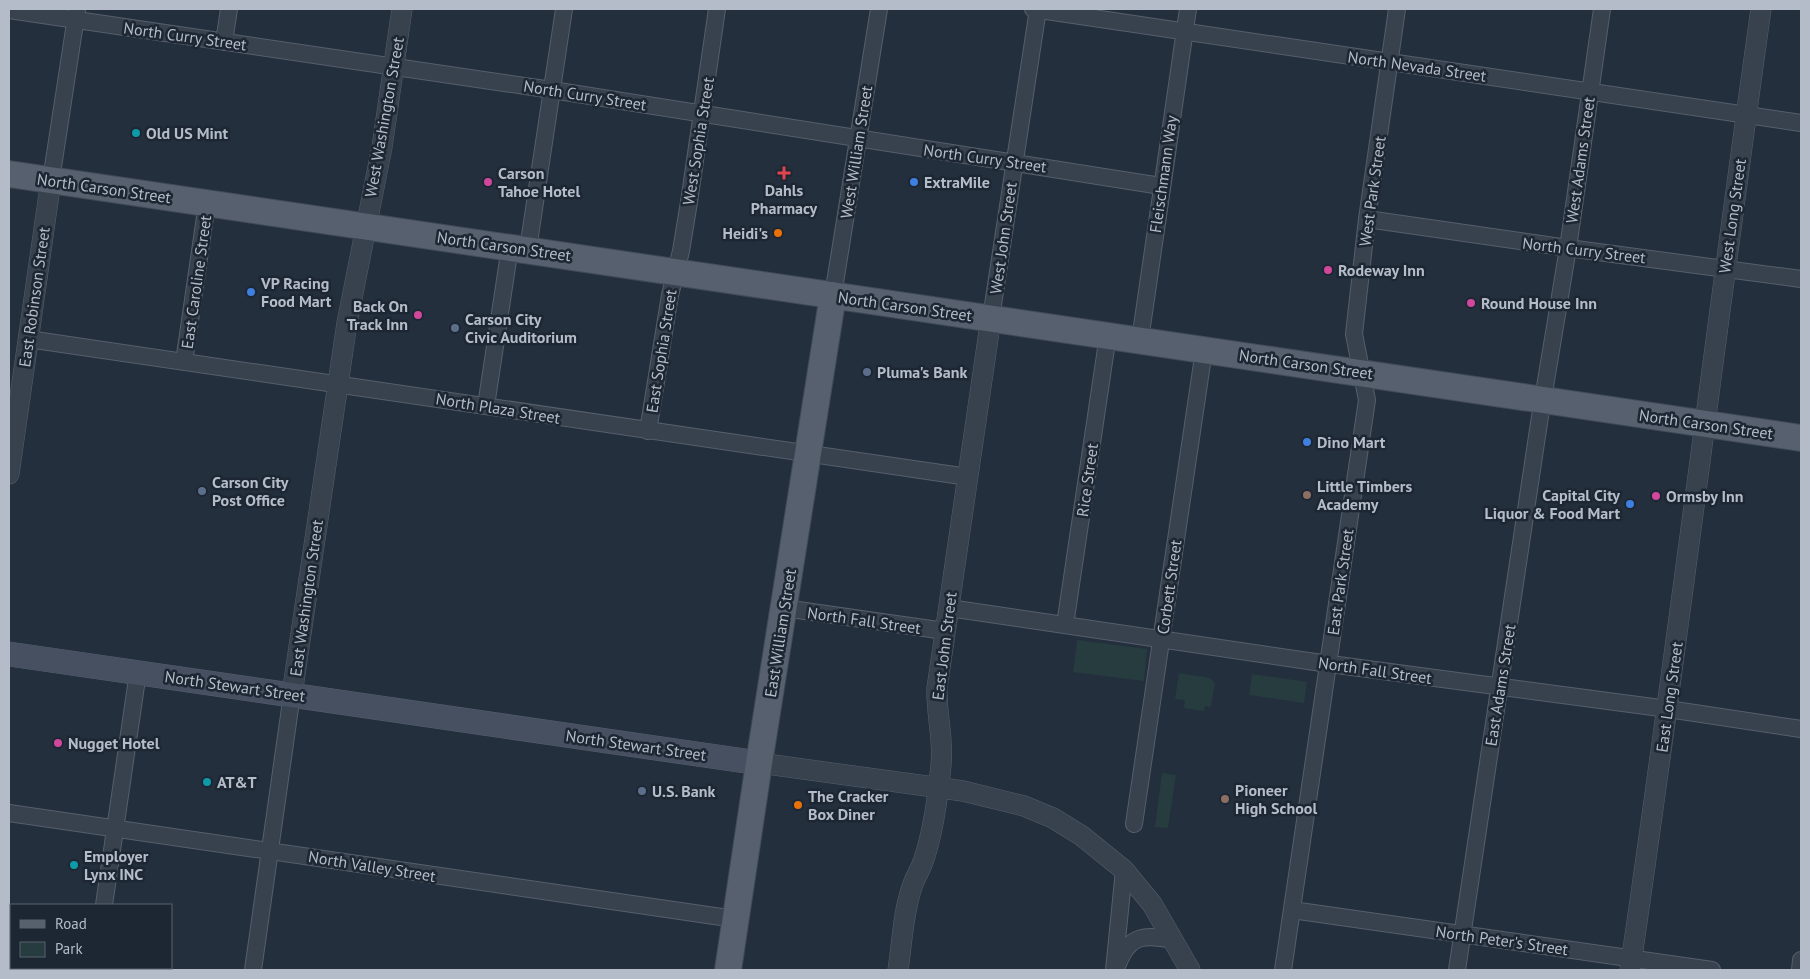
<svg xmlns="http://www.w3.org/2000/svg" width="1810" height="979" viewBox="0 0 1810 979" font-family="'PT Sans',sans-serif">
<rect width="100%" height="100%" fill="#242f3e"/>
<path fill="#263c3f" d="M1077,640L1147,649L1144,681L1073,672Z
M1179,673L1210,678L1215,683L1211,707L1205,706L1204,711L1184,708L1185,700L1175,699Z
M1252,674L1307,682L1304,703L1249,695Z
M1162,773L1176,775L1168,828L1155,827Z"/>
<g fill="none" stroke-linecap="round" stroke-linejoin="round">
<defs>
<path id="minor" d="M1033,9L1801,123
M9,10L552,90L1161,186
M224,42L229,9
M51,180L77,10
M1367,219L1568,248L1801,279
M528,249L564,9
M833,295L879,9
M991,318L1038,9
M28,339L968,477
M1140,340L1188,9
M184,362L207,203
M486,406L510,247
M648,431L670,295L681,251L689,202L717,9
M784,608L945,631
M949,608L1315,662L1668,709L1801,729
M1065,625L1108,335
M9,813L735,919
M1134,824L1204,350
M104,905L138,672
M1292,910L1712,970
M1118,964C1130,933 1146,935 1174,940
M94,970L95,968
M253,970L292,694
M1114,970L1124,870
M1283,970L1367,400L1354,334L1367,219L1397,9
M1457,970L1539,423L1568,248L1602,9
M1800,970L1801,960"/>
<path id="tertiary" d="M9,474L51,180
M292,694L347,323L382,147L402,9
M759,763L963,791L1024,806L1053,818L1082,836L1124,870L1152,904L1190,970
M898,970C902,943 903,913 912,887C915,877 921,869 924,859C934,829 938,796 941,765C944,739 936,714 937,688L991,318
M1630,970C1677,650 1716,329 1761,9"/>
<path id="secondary" d="M9,654L759,763"/>
<path id="primary" d="M9,174L1801,438
M728,970L759,763L833,295"/>
</defs>
<use href="#minor" stroke="#565f6c" stroke-width="18"/>
<use href="#tertiary" stroke="#565f6c" stroke-width="21"/>
<use href="#secondary" stroke="#565f6c" stroke-width="25"/>
<use href="#primary" stroke="#414a57" stroke-width="28"/>
<use href="#minor" stroke="#38414e" stroke-width="16"/>
<use href="#tertiary" stroke="#38414e" stroke-width="20"/>
<use href="#secondary" stroke="#465061" stroke-width="24"/>
<use href="#primary" stroke="#56606e" stroke-width="26"/>
</g>
<g fill="#0f9aa8" stroke="#1d2633" stroke-width="2">
<circle cx="136" cy="133" r="5"/>
<circle cx="207" cy="782" r="5"/>
<circle cx="74" cy="865" r="5"/>
</g>
<path fill="#e0444e" stroke="#1d2633" stroke-width="2" d="M781.5 165.5h5v5h5v5h-5v5h-5v-5h-5v-5h5z"/>
<g fill="#d1479c" stroke="#1d2633" stroke-width="2">
<circle cx="488" cy="182" r="5"/>
<circle cx="1328" cy="270" r="5"/>
<circle cx="1471" cy="303" r="5"/>
<circle cx="418" cy="315" r="5"/>
<circle cx="1656" cy="496" r="5"/>
<circle cx="58" cy="743" r="5"/>
</g>
<g fill="#3f7fe0" stroke="#1d2633" stroke-width="2">
<circle cx="914" cy="182" r="5"/>
<circle cx="251" cy="292" r="5"/>
<circle cx="1307" cy="442" r="5"/>
<circle cx="1630" cy="504" r="5"/>
</g>
<g fill="#e8710a" stroke="#1d2633" stroke-width="2">
<circle cx="778" cy="233" r="5"/>
<circle cx="798" cy="805" r="5"/>
</g>
<g fill="#5c6f8a" stroke="#1d2633" stroke-width="2">
<circle cx="455" cy="328" r="5"/>
<circle cx="867" cy="372" r="5"/>
<circle cx="202" cy="491" r="5"/>
<circle cx="642" cy="791" r="5"/>
</g>
<g fill="#8d6e63" stroke="#1d2633" stroke-width="2">
<circle cx="1307" cy="495" r="5"/>
<circle cx="1225" cy="799" r="5"/>
</g>
<g text-anchor="middle" stroke-width="5" stroke-linejoin="round" paint-order="stroke">
<g font-size="16" fill="#b4bcc9" stroke="#1d2633">
<text transform="translate(185 36) rotate(8)" y="6">North Curry Street</text>
<text transform="translate(1417 66) rotate(8)" y="6">North Nevada Street</text>
<text transform="translate(585 95) rotate(9)" y="6">North Curry Street</text>
<text transform="translate(384 117) rotate(-80)" y="6">West Washington Street</text>
<text transform="translate(698 141) rotate(-81)" y="6">West Sophia Street</text>
<text transform="translate(856 152) rotate(-81)" y="6">West William Street</text>
<text transform="translate(985 158) rotate(8)" y="6">North Curry Street</text>
<text transform="translate(1580 160) rotate(-82)" y="6">West Adams Street</text>
<text transform="translate(1163 174) rotate(-82)" y="6">Fleischmann Way</text>
<text transform="translate(104 188) rotate(8)" y="6">North Carson Street</text>
<text transform="translate(1372 191) rotate(-82)" y="6">West Park Street</text>
<text transform="translate(1732 216) rotate(-82)" y="6">West Long Street</text>
<text transform="translate(1003 238) rotate(-82)" y="6">West John Street</text>
<text transform="translate(504 246) rotate(8)" y="6">North Carson Street</text>
<text transform="translate(1584 250) rotate(7)" y="6">North Curry Street</text>
<text transform="translate(196 282) rotate(-82)" y="6">East Caroline Street</text>
<text transform="translate(34 297) rotate(-82)" y="6">East Robinson Street</text>
<text transform="translate(905 306) rotate(8)" y="6">North Carson Street</text>
<text transform="translate(661 351) rotate(-81)" y="6">East Sophia Street</text>
<text transform="translate(1306 364) rotate(8)" y="6">North Carson Street</text>
<text transform="translate(498 408) rotate(9)" y="6">North Plaza Street</text>
<text transform="translate(1706 424) rotate(8)" y="6">North Carson Street</text>
<text transform="translate(1087 480) rotate(-82)" y="6">Rice Street</text>
<text transform="translate(1340 582) rotate(-82)" y="6">East Park Street</text>
<text transform="translate(1169 587) rotate(-82)" y="6">Corbett Street</text>
<text transform="translate(306 598) rotate(-82)" y="6">East Washington Street</text>
<text transform="translate(864 620) rotate(8)" y="6">North Fall Street</text>
<text transform="translate(780 633) rotate(-81)" y="6">East William Street</text>
<text transform="translate(944 646) rotate(-83)" y="6">East John Street</text>
<text transform="translate(1375 670) rotate(8)" y="6">North Fall Street</text>
<text transform="translate(1500 685) rotate(-81)" y="6">East Adams Street</text>
<text transform="translate(235 686) rotate(8)" y="6">North Stewart Street</text>
<text transform="translate(1669 697) rotate(-82)" y="6">East Long Street</text>
<text transform="translate(636 745) rotate(8)" y="6">North Stewart Street</text>
<text transform="translate(372 866) rotate(9)" y="6">North Valley Street</text>
<text transform="translate(1502 940) rotate(8)" y="6">North Peter's Street</text>
</g>
<g font-size="16" font-weight="bold" fill="#b4bcc9" stroke="#1d2633" text-anchor="start">
<text x="146" y="139">Old US Mint</text>
<text x="498" y="179">Carson<tspan x="498" dy="18">Tahoe Hotel</tspan></text>
<text x="924" y="188">ExtraMile</text>
<text x="784" y="196" text-anchor="middle">Dahls<tspan x="784" dy="18">Pharmacy</tspan></text>
<text x="768" y="239" text-anchor="end">Heidi's</text>
<text x="1338" y="276">Rodeway Inn</text>
<text x="261" y="289">VP Racing<tspan x="261" dy="18">Food Mart</tspan></text>
<text x="1481" y="309">Round House Inn</text>
<text x="408" y="312" text-anchor="end">Back On<tspan x="408" dy="18">Track Inn</tspan></text>
<text x="465" y="325">Carson City<tspan x="465" dy="18">Civic Auditorium</tspan></text>
<text x="877" y="378">Pluma's Bank</text>
<text x="1317" y="448">Dino Mart</text>
<text x="212" y="488">Carson City<tspan x="212" dy="18">Post Office</tspan></text>
<text x="1317" y="492">Little Timbers<tspan x="1317" dy="18">Academy</tspan></text>
<text x="1620" y="501" text-anchor="end">Capital City<tspan x="1620" dy="18">Liquor &amp; Food Mart</tspan></text>
<text x="1666" y="502">Ormsby Inn</text>
<text x="68" y="749">Nugget Hotel</text>
<text x="217" y="788">AT&amp;T</text>
<text x="1235" y="796">Pioneer<tspan x="1235" dy="18">High School</tspan></text>
<text x="652" y="797">U.S. Bank</text>
<text x="808" y="802">The Cracker<tspan x="808" dy="18">Box Diner</tspan></text>
<text x="84" y="862">Employer<tspan x="84" dy="18">Lynx INC</tspan></text>
</g>
</g>
<rect width="1810" height="979" fill="none" stroke="#b4bcc9" stroke-width="20"/>
<rect x="10" y="904" width="162" height="65" fill="#1d2633" stroke="#59626f"/>
<rect x="20" y="920" width="25" height="8" fill="#56606e" stroke="#59626f"/>
<text x="55" y="929" font-size="15" fill="#b4bcc9">Road</text>
<rect x="20" y="942" width="25" height="15" fill="#263c3f" stroke="#59626f"/>
<text x="55" y="954" font-size="15" fill="#b4bcc9">Park</text>
</svg>
